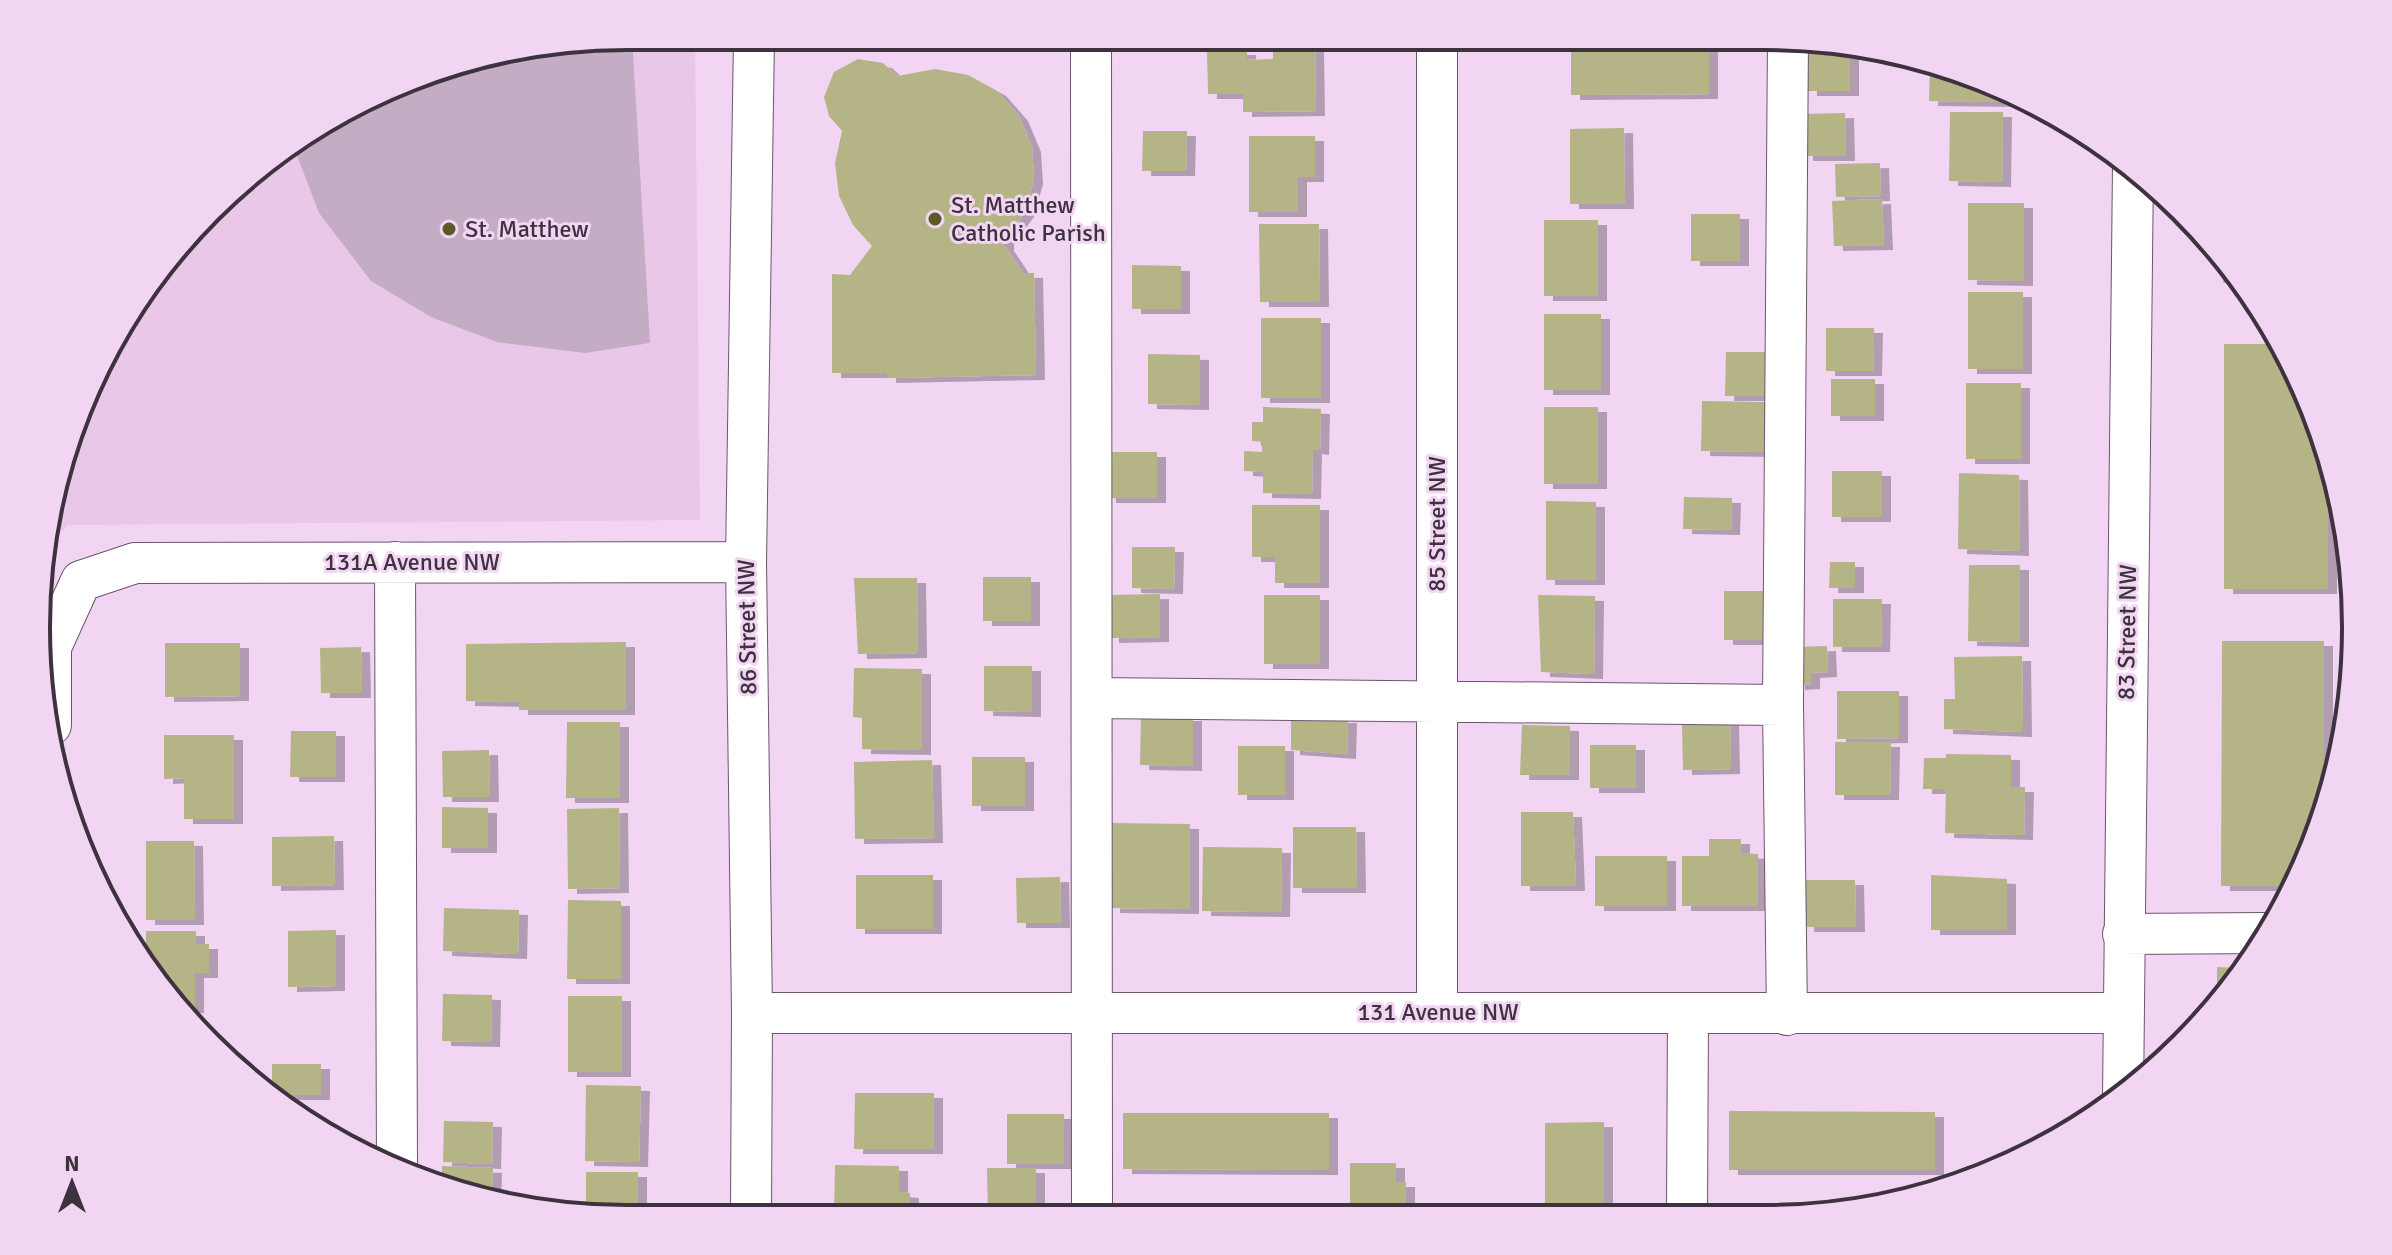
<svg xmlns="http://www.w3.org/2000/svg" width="2392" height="1255" viewBox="0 0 2392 1255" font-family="Signika,sans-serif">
<defs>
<filter id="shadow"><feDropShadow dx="9" dy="5" stdDeviation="0" flood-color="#0004"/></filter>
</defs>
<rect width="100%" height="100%" fill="#f1d5f2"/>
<path fill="#e8c7e8" d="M628,36H695L700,520L68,525L49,544L56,475L135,299L267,159L437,68Z"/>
<path fill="#c4acc5" d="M632,36L650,343L585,353L497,342L431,317L371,281L319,213L293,145L437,68Z"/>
<path fill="#b4b487" filter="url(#shadow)" d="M1571,41L1709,44V94L1571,95Z
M1808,42L1850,45V91H1808Z
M1315,47L1316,111L1243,112V94H1208L1207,50H1247V60L1273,59V48Z
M858,59L883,63L897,76L935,69L968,75L997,91L1019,116L1032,147L1034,179L1025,212L1005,239V246L1023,273H1034L1036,375L887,378V373H832V274L850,275L872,246L853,225L839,196L835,163L842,131L829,116L824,97L834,72Z
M1930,61L2008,90V102L1929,101Z
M1950,112H2003L2002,182L1949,181Z
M1845,113L1846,156H1804L1803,114Z
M1624,128L1625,204H1570V129Z
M1143,131H1187L1186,171H1142Z
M1249,136H1315V177H1298V212H1249Z
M1880,163L1881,196L1836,197L1835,164Z
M1882,199L1884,245L1834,246L1832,201Z
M1968,203H2024V281L1968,280Z
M1691,214H1740V261H1691Z
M1544,220H1598V296H1544Z
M1259,224H1319L1320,302H1260Z
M2223,256L2242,283H2223Z
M1132,265L1181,266V309H1132Z
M1968,292H2023V369H1968Z
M1544,314H1601V390H1544Z
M1261,318H1321V398H1261Z
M1826,328H1874L1873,371H1826Z
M2224,344H2282L2325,438L2328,453V589H2224Z
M1726,352H1765V396H1725Z
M1148,354L1200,355V405L1148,404Z
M1831,379H1875V416H1831Z
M1966,383H2021V459H1966Z
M1702,401L1766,402L1765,452L1701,451Z
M1263,407L1321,409L1320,450L1313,449L1312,494L1263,493V472L1244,471V451L1262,452V442L1252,441V422H1263Z
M1544,407H1598V484H1544Z
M1107,452H1157V498H1107Z
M1832,471H1882V517H1832Z
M1959,473L2019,475L2020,551L1958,549Z
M1684,497L1732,498L1731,530L1683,529Z
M1546,501L1596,502V580H1546Z
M1252,505H1320V583H1275V557H1252Z
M1132,547H1175L1174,589L1132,588Z
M1830,562H1855V588H1829Z
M1969,565H2020V642L1968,641Z
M983,577H1031V621H983Z
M854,578H917L918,653L858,654Z
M1724,591H1767V640H1724Z
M1160,594V637L1110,638L1109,595Z
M1264,595H1320V664H1264Z
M1538,595L1595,596L1594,674L1541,672Z
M1833,599H1882L1881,647H1833Z
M2222,641H2324V812L2296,886H2221Z
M626,642V710H519V702L466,701V644Z
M165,643H240V696L165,697Z
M1827,646L1828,672L1811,673V684L1796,685L1795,647Z
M361,647L362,693H321L320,648Z
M2022,656L2023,732L1944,729V699H1955L1954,657Z
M984,666H1032V712L984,711Z
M854,668L922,669V750L862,749V718L853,717Z
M1837,691H1899V738L1837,739Z
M1141,716H1193V766L1140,765Z
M1306,718H1348L1347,754L1291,750V721H1306Z
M1730,720L1731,769L1683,770L1682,722Z
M567,722H620V798H566Z
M1522,725L1570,726V775H1520Z
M291,731H336V777H290Z
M164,735H234V819H184V778L164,779Z
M1835,742H1891L1890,795H1835Z
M1590,745H1636V788H1590Z
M1238,746H1285V795H1238Z
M489,750L490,797H443L442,751Z
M1946,754L2011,755V787H2025L2024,835L1945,833L1946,789H1923L1924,758H1946Z
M972,757H1025V806H972Z
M932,760L934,838L855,839L854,762Z
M442,807L488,808V848H442Z
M619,808L620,888L568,889L567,809Z
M1521,812H1573L1576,886H1521Z
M1111,823L1190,824V909L1111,908Z
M1293,827H1356L1357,888H1293Z
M334,836L335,885L272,886V837Z
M1709,839H1741V853L1758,854V906H1682V856H1709Z
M146,841H194L195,920H146Z
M1203,847L1282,848L1281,912L1202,911Z
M1595,856H1667V906H1595Z
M856,875H933V929H856Z
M1931,875L2007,879V930H1931Z
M1060,877L1061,923H1017L1016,878Z
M1805,880H1855L1856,927H1805Z
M568,900L621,901V979H567Z
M444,908L519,910L518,954L443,951Z
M336,930V986L288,987V931Z
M146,931H196V944H209V973H195V1008H177L146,959Z
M2217,967L2243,968L2217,1006Z
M443,994L492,995L491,1042L442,1041Z
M568,996H622V1072H568Z
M272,1064H321V1095H272Z
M586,1085L641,1086L639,1162L585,1161Z
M855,1093H934V1149H854Z
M1729,1111L1935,1112V1170H1729Z
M1123,1113H1329V1170L1123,1169Z
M1007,1114H1064V1164H1007Z
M444,1121L493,1122L492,1164L443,1162Z
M1604,1122V1215H1545V1123Z
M1350,1163H1396V1182H1406V1214L1350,1215Z
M835,1165L899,1166V1192L910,1193V1217H834Z
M442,1166L493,1168L492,1202L442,1186Z
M1966,1166H2004L1966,1181Z
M987,1168H1036V1216H988Z
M586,1172H638V1218L586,1217Z"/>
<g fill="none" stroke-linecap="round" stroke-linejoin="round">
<defs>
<path id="minor" d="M1091,36L1092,1216
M395,562L397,1169
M1093,698L1783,705
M51,725V647L81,581L135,563L746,562
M2123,934L2266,933
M1437,1011V37
M752,1013H2123
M1787,1015L1783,705L1788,37
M2123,1098L2133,166
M1687,1214L1688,1014
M751,1217L752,1013L746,562L754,36"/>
</defs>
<use href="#minor" stroke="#6d556e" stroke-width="42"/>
<use href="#minor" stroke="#fff" stroke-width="40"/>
</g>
<g fill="#5b5a27" stroke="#f1d5f2" stroke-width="3">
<circle cx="935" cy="219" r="8"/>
<circle cx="449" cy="229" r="8"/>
</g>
<g text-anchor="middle" stroke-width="6" stroke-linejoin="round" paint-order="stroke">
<g font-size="24" fill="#3d323d" stroke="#f1d5f2" text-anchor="start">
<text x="951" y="213">St. Matthew<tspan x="951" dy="28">Catholic Parish</tspan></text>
<text x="465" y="237">St. Matthew</text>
</g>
<g font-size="24" fill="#3d323d" stroke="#f1d5f2">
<text transform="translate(1437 524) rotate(-90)" y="8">85 Street NW</text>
<text x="412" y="570">131A Avenue NW</text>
<text transform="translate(747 627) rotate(-91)" y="8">86 Street NW</text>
<text transform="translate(2127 632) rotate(-89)" y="8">83 Street NW</text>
<text x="1438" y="1020">131 Avenue NW</text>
</g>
</g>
<path d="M0 0H2392V1255H0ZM627 50H1765A577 577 0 0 1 2342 627V628A577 577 0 0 1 1765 1205H627A577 577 0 0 1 50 628V627A577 577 0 0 1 627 50Z" fill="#f1d5f2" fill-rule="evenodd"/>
<path fill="none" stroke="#3d323d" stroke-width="4" d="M627 50H1765A577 577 0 0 1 2342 627V628A577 577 0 0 1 1765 1205H627A577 577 0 0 1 50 628V627A577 577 0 0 1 627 50Z"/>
<g transform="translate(72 1183)" stroke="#f1d5f2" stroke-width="6" paint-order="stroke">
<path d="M0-6L14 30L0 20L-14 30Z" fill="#3d323d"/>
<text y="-12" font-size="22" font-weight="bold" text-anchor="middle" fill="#3d323d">N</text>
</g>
</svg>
